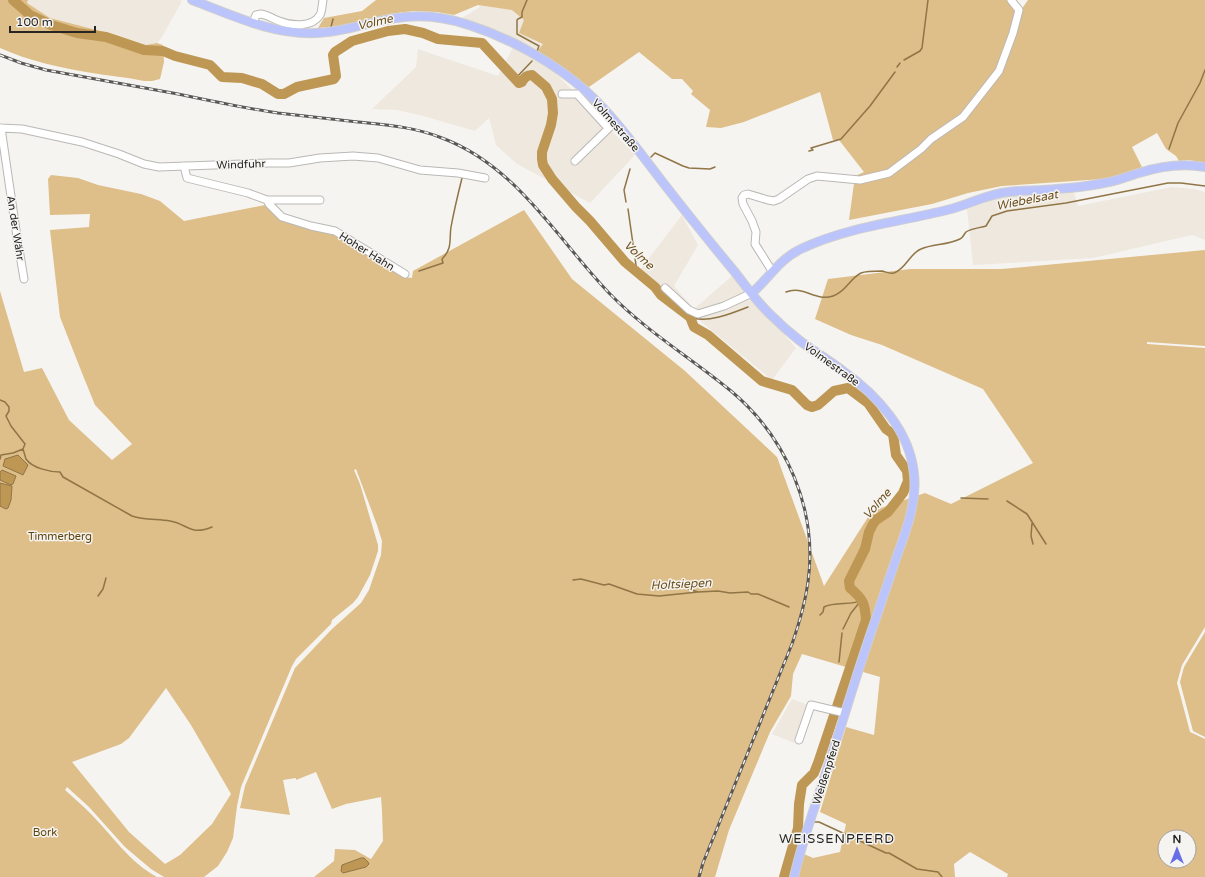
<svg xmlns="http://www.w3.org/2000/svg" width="1205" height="877" viewBox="0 0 1205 877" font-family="'Varela Round',sans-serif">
<rect width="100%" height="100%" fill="#f6f4f1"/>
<path fill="#eee8de" d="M28,0H179L182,1L162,37L157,43L146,45L116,35L50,18L27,3Z
M478,5L513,10L524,20L543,44L536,53L635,155L590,203L517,164L496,145L489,118L475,131L423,116L397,110L372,109L416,67L418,49L498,76L517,40L499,31L462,18L480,7Z
M1172,187L1194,189L1205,192V240L1192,235L1093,258L973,265L967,209L1000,198L1073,189L1078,206Z
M682,215L698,245L674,286L694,309L732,276L796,348L772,380L711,330L640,270Z
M792,699L808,705L794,743L772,734Z"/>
<path fill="#debe89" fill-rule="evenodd" d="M0,0H28L27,3L50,18L116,35L146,45L157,43L163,45L164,62L160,79L152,81H144C127,77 109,76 92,73C61,68 29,61 0,48Z
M376,0H1009L1021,10L1028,0H1205V163L1189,160L1179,161L1176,156L1166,149L1157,133L1132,147L1142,167L1117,178L1002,186L968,193L932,204L849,220L855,176L864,172L839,140H833L820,92L744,122L721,128L706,127L710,110L691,94L693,91L682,79H672L639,52L589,87L536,53L543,44L519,33L524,20L512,10L478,5L454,15L437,12L414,11L389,14L346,25L318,28L324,18L362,11Z
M51,175L78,178L98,185L141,194L160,201L184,221L265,205L274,214L338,236L405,277L412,278L413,271L524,210L572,279L685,371L777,457L824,586L872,511L925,493L951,504L1033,463L983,389L882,345L851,335L815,319L828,279L910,269H1002L1205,250V346L1147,342V344L1205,348V627L1182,665L1177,683L1190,732L1205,739V877H1007L1008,874L970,852L954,864L955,877H798L804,854L813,858L840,852L846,824L820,812L846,727L874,735L880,677L802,654L793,674L791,696L770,732L729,830L715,877H314L334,861L335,849L355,850L371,859L383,841L382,811L381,797L346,804L332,809L316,772L296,780V778L283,780L290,815L240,808L245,786L295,668L332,629L361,603L369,590L381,555L382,541L377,525L356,469L354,470L360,484L378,545V551L370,575L358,597L353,603L332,620L331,624L296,659L292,666L241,787L237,806L233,838L227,852L218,866L204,877H164L151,869L125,847L89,807L67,787L65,790C73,797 82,805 90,813C112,835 129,862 157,877H0V291L24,372L42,368L69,420L112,460L132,444L95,405L82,373L60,317L50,230L89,227L90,214L50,215L48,179ZM166,688L191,725L231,794L212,824L180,855L165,864L129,832L72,762L121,744L129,738ZM1165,837H1189V861H1165Z
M1205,632V737L1193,731L1180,682L1184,667Z"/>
<path fill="#be9754" stroke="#907546" d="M18,455L28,465L23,475L3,466L5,459Z
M2,470L16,476L13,484L11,485L0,480V472Z
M0,483L12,486L11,500L8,508L6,509L0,506Z
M361,858H364L368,862L369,864L366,867L343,873L341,871L342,865Z"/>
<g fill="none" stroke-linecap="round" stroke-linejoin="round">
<path stroke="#907546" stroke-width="1.5" d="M527,0L522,12V17L518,19L517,20V34L539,46L537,51
M331,27L333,19
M904,60L920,51L922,48L928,0
M897,67L900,63
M515,79L532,61
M1169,149L1178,123L1200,83L1205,70
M809,151L813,150L811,148L841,139L870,106L895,72
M651,157L655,153L683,166L689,168L710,169L715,167
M626,202L624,190L630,169
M628,209L636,265L635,270
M419,271L443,263L442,259C453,248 449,239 451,227C454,211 458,194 462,178
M786,292C804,285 815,302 833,296C847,291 849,279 861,273C866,271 876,271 882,271C886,272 890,274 894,273C906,269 910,253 921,249C933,244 948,245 960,239C963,238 964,234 966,232C972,228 980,228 986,226L992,216L1007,211L1066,203L1168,183H1181L1205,186
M690,317C706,324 733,313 748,307
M0,400L5,402L9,407V411L6,416L11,426L25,444L23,449L13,453L1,455L0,459
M23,449C24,452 25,456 26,459C32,468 50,472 60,472L63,477L132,516C144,520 157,519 170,521C188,524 190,536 212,527
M961,498L988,499
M1007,501L1027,514L1046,544
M1032,523L1031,536L1033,544
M573,580L581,579L604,585L609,584L637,594L659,596L698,592L718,591L730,593L748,592L751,594H758L789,607
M686,588L698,592
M98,596L103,589L106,578
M820,615L823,612L824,607C835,601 853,606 862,600
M843,629L851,613L859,603
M839,662L842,633
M798,815H801
M814,822H819L886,853H889L917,869L938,872L942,877"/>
<path stroke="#be9754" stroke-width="10" d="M13,0L30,15L51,25L77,33L106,37L144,50L163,51L175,56L210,65L222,77L242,78L262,84L278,94H284L297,87L334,79L336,76L333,55L335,52L352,41L388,31L405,29L423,33L438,39L482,43L519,83L522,82C524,77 527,75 532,75L546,87L552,99L553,113L551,125L542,152V159L543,165L552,179L576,207L590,221L625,262L655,287L661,295L690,317L694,327L708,335L762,381L792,390L807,405L812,407L818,405L834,391L848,388L868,403L886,429L893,434L896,455L907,471L908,481L903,493L888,512L876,520L873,524L869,532L865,549L849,581L850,588C863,599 865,603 866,620L818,763L814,773L802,785L799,804L798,828L784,877"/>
<defs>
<path id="minor" d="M253,23L256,15L261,14C268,15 273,19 279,21C291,26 312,28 320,15C322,12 322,5 323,0
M562,94H577L608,128
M0,128L22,129L82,142L119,154L144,164L159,167L269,163H289L320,158L353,156L378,158L420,170L458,173L485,178
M1,128L17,237L24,279
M575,161L612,125
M184,166L187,178L248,193L267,200L269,204L282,217L311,226L335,231L405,274
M267,200H320
M772,271L755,244L756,232L752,221L743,204L742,198L744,195L748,194L768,200L774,201L779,199L808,179L817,176L860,180L889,173L921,149L931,139L963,117L999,71L1013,33L1019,10L1011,0
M665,288L689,310L698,314L724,306L752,293
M799,740L811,705L845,713"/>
<path id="major" d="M192,0C232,15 272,35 316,33C343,32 369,22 396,18C421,14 446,17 469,25C510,38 555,63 587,92C615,118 638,150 661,180C685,211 709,241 734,271C746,286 758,304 773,317C781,325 790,333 799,340C813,351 829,360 843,371C877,395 910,431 914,474C917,501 907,529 898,553C890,577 882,601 874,624C858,669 845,715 830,760C818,799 803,837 794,877
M752,293C770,277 780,258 803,248C848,227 899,222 947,210C968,205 987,194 1008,192C1024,190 1040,191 1056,189C1072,188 1089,186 1104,183C1117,181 1128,176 1139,173C1161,166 1182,163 1205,167"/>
</defs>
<use href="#minor" stroke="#bab8b5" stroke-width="9"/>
<use href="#major" stroke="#cfcfcf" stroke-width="10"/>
<use href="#minor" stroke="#fff" stroke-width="7"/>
<use href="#major" stroke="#bcc4fc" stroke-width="8"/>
<defs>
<path id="rail" d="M0,55L21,63L46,70C90,78 134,86 178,94C211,101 244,108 278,113C305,116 331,119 358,122C387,125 415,127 442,138C517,166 557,239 610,294C646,331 691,358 731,391C787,438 818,510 808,582C805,604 799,624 792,644L703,863L699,877"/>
</defs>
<use href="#rail" stroke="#595857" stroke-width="3"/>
<use href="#rail" stroke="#f6f4f1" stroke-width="1.5" stroke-dasharray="4.5" stroke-linecap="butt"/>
</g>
<g text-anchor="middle" stroke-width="3" stroke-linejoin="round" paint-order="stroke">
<g font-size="11" fill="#262524" stroke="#f6f4f1">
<text transform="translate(616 125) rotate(49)" y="4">Volmestraße</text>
<text transform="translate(241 164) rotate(-2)" y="4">Windfuhr</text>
<text transform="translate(16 228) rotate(81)" y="4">An der Währ</text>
<text transform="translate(367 251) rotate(32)" y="4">Hoher Hahn</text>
<text transform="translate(832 364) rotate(36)" y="4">Volmestraße</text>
<text transform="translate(826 772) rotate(-72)" y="4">Weißenpferd</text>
</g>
<g font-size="11" fill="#5d420b" stroke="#f6f4f1">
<text x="60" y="540">Timmerberg</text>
<text x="45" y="836">Bork</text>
</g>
<g font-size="12" font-style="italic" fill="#6d511e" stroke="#f6f4f1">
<text transform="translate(375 22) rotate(-13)" y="4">Volme</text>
<text transform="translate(1027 200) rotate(-11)" y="4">Wiebelsaat</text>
<text transform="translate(639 255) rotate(43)" y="4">Volme</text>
<text transform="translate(877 504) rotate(-49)" y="4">Volme</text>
<text transform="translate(681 584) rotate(-3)" y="4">Holtsiepen</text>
</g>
<g font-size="13" letter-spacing="1" fill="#262524" stroke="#f6f4f1">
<text x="837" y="843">WEISSENPFERD</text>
</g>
</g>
<g transform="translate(1177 849)"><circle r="19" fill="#f6f4f1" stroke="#a3a19f"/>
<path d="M0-3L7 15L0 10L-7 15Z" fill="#676fe8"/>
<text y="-6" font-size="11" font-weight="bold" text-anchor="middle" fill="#262524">N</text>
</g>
<path d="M10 26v6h85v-6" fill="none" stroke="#262524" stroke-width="2"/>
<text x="16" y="26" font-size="12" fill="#262524" stroke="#f6f4f1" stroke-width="3" paint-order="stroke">100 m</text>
</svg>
